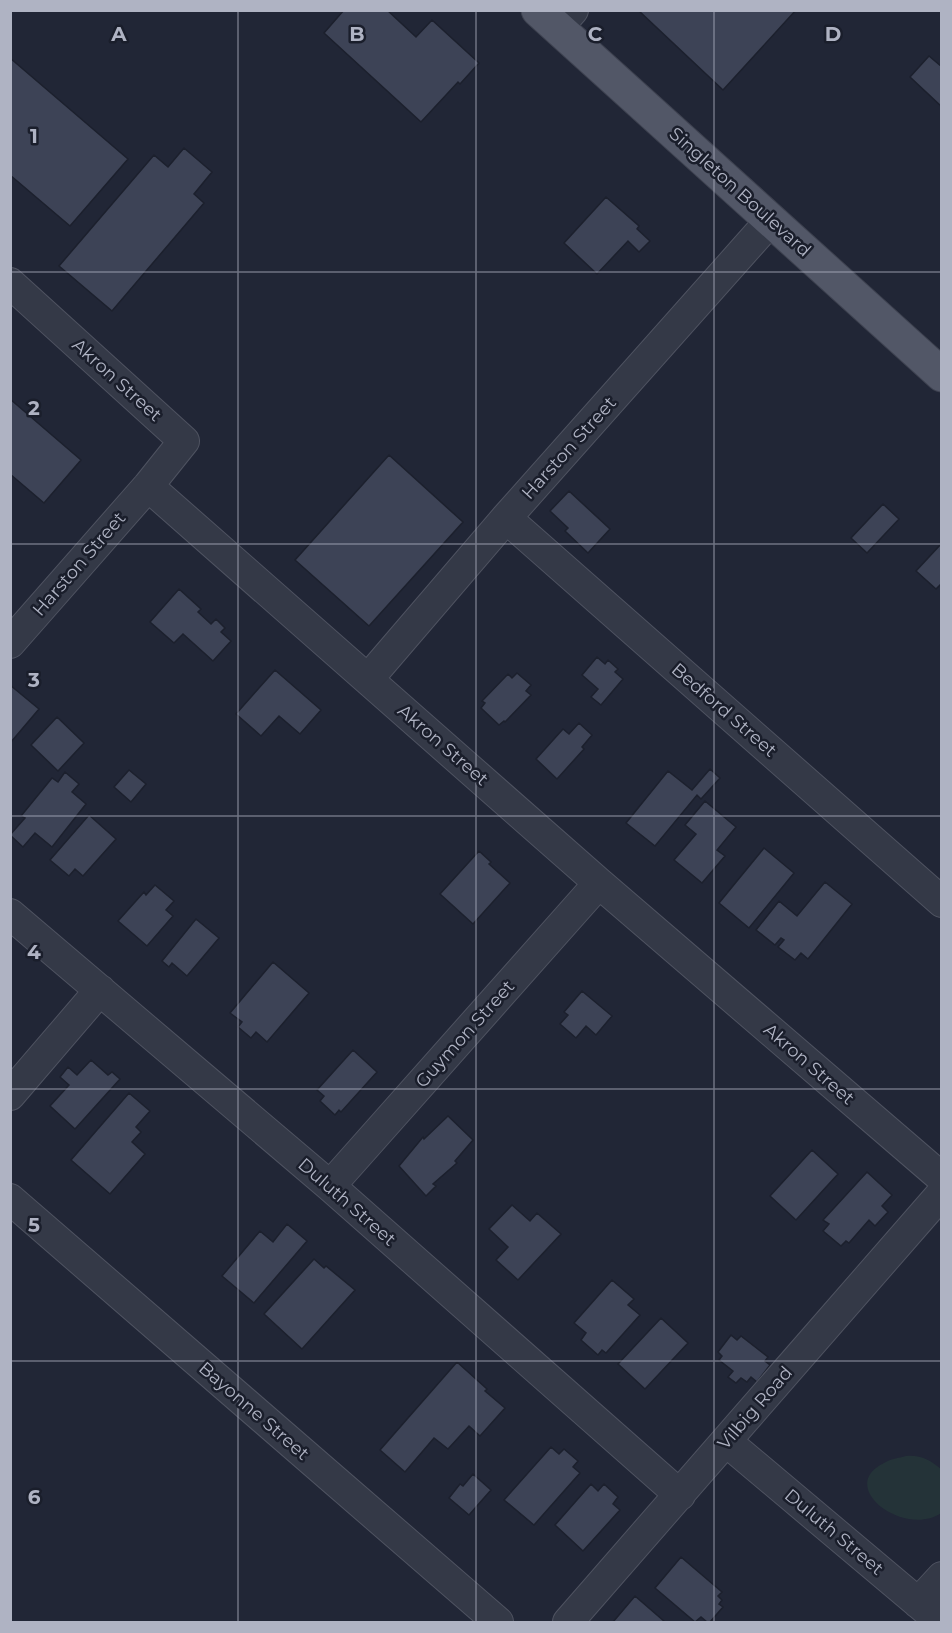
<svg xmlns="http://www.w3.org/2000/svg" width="952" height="1633" viewBox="0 0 952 1633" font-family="Montserrat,sans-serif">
<rect width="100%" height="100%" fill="#212636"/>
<path fill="#243338" d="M906,1456C922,1455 929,1460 941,1469V1513C905,1538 835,1487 884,1463C890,1459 899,1458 906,1456Z"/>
<path fill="#3d4356" stroke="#1c202d" stroke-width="1.5" d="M344,10H387L416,37L432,20L479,63L460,84L458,82L421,122L324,33Z
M638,10H796L723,90Z
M929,56L942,67L941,106L910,77Z
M10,58L128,159L70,226L10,175Z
M184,148L212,172L194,194L204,203L112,311L59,266L154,155L168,167Z
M606,197L639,226L637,229L650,241L639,252L628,241L597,274L564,243Z
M10,399L81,460L44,503L10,474Z
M389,455L463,522L369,626L295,560Z
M569,491L610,529L588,553L565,531L568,528L550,511Z
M883,504L899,519L867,553L851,538Z
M942,543V583L936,589L916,571Z
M179,589L201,609L198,612L211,624L216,619L225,628L221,632L231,641L213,661L183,634L174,643L150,622Z
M597,657L605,664L608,660L618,669L615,672L623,679L601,705L591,697L598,689L582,675Z
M275,670L321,710L300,734L279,716L261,736L236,714Z
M517,673L531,685L526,691L531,695L505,722L504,721L499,725L481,708L485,703L482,701L508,674L512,678Z
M10,685L39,709L11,742H10Z
M57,717L84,743L58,771L31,745Z
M579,723L592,735L582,747L584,749L557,779L536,759L563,729L569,734Z
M710,769L720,778L701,799L697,795L655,846L626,823L668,771L692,790Z
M129,770L146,784L131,802L114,787Z
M65,772L79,784L72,792L86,804L52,847L35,833L23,847L10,835L25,818L21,816L52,778L58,782Z
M705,801L736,827L717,850L725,856L702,883L674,860L696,834L685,825Z
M89,815L116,839L83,876L75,869L69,876L50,860Z
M764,848L794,873L749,928L719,903Z
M479,851L491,862L489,864L510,883L473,924L440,894Z
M825,882L852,904L808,959L801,953L795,960L778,947L784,940L781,938L775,945L756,930L779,901L797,916Z
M155,885L174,901L166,910L173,916L147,946L118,921L144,892L146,895Z
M196,919L219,938L187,976L172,963L169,967L162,961Z
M273,962L309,993L267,1042L256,1032L251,1038L238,1027L242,1022L230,1013Z
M582,991L612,1016L596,1035L586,1026L576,1038L560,1024L568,1015L564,1012Z
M353,1050L377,1072L341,1112L339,1110L335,1115L320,1101L324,1096L317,1090Z
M91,1060L108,1075L112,1072L120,1079L75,1129L50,1106L69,1085L60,1077L68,1067L77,1075Z
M129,1093L150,1111L136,1127L141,1132L132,1142L145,1154L110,1194L71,1160Z
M448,1116L473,1140L455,1161L457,1163L433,1184L436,1186L426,1196L399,1166L423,1137L424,1139Z
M812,1150L838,1174L796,1220L770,1196Z
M867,1172L892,1195L882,1206L888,1212L875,1226L869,1220L849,1243L846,1241L841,1246L823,1231L829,1224L823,1220Z
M512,1205L530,1221L537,1213L561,1234L518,1280L496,1260L508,1247L489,1229Z
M287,1224L307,1241L254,1303L222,1276L260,1231L273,1242Z
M314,1259L324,1268L326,1266L355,1290L302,1349L264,1314Z
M612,1280L634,1299L628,1305L640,1315L606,1353L602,1350L598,1355L581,1340L586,1333L574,1323Z
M661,1318L688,1343L645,1389L618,1364Z
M731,1335L737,1340L741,1336L768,1357L765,1361L770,1365L757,1382L751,1377L747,1382L741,1378L736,1383L728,1377L733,1371L719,1360L722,1356L718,1352Z
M457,1362L487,1389L485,1391L505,1408L480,1436L469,1426L448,1449L434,1438L405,1472L380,1450Z
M551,1447L559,1454L564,1449L578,1461L573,1467L580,1473L534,1525L504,1500Z
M473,1474L491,1490L469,1515L449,1498L460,1484L463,1486Z
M591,1484L598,1491L604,1484L618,1497L613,1504L620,1510L583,1551L555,1525Z
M681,1557L722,1592L718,1596L722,1600L719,1604L723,1607L710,1622H707L701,1617L695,1622L655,1588Z
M635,1596L665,1622H613Z"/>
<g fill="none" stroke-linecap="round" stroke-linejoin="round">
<defs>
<path id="minor" d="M557,28L573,10
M10,283L184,441L148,486L10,643
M148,486L599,883L942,1178
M506,518L942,902
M368,679L506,518L771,220
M10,914L330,1186L680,1495
M10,1095L100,990
M330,1186L599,883
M10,1199L498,1622
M727,1442L941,1622
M918,1603L942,1577
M568,1622L942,1193"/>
<path id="major" d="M538,10L942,375"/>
</defs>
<use href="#minor" stroke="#4f5361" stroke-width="32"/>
<use href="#major" stroke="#3e4250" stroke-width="35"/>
<use href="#minor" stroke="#343947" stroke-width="30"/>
<use href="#major" stroke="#525767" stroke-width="33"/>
</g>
<path fill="none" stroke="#afb3c3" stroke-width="1.5" stroke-opacity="0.55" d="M238,10V1622M476,10V1622M714,10V1622M10,272H942M10,544H942M10,816H942M10,1089H942M10,1361H942"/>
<g text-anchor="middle" stroke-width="5" stroke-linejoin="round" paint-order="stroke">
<g font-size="18" fill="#afb3c3" stroke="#1a1e2b">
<text transform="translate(740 192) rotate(42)" y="6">Singleton Boulevard</text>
<text transform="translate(117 380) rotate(42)" y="6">Akron Street</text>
<text transform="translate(569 448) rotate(-48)" y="6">Harston Street</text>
<text transform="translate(79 564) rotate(-49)" y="6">Harston Street</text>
<text transform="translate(724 710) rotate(41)" y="6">Bedford Street</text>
<text transform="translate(443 745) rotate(41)" y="6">Akron Street</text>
<text transform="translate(465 1034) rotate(-48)" y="6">Guymon Street</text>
<text transform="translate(809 1064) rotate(41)" y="6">Akron Street</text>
<text transform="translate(347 1202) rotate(41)" y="6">Duluth Street</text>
<text transform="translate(755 1408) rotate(-49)" y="6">Vilbig Road</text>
<text transform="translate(254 1411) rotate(41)" y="6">Bayonne Street</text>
<text transform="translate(834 1532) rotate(40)" y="6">Duluth Street</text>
</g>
</g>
<g font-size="20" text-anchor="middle" font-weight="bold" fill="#afb3c3" stroke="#1a1e2b" stroke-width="5" stroke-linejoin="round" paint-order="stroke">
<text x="119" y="41">A</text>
<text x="357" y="41">B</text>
<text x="595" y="41">C</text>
<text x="833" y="41">D</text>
<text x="34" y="143">1</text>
<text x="34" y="415">2</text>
<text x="34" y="687">3</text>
<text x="34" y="959">4</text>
<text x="34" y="1232">5</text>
<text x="34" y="1504">6</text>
</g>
<rect width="952" height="1633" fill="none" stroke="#afb3c3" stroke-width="24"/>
</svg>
